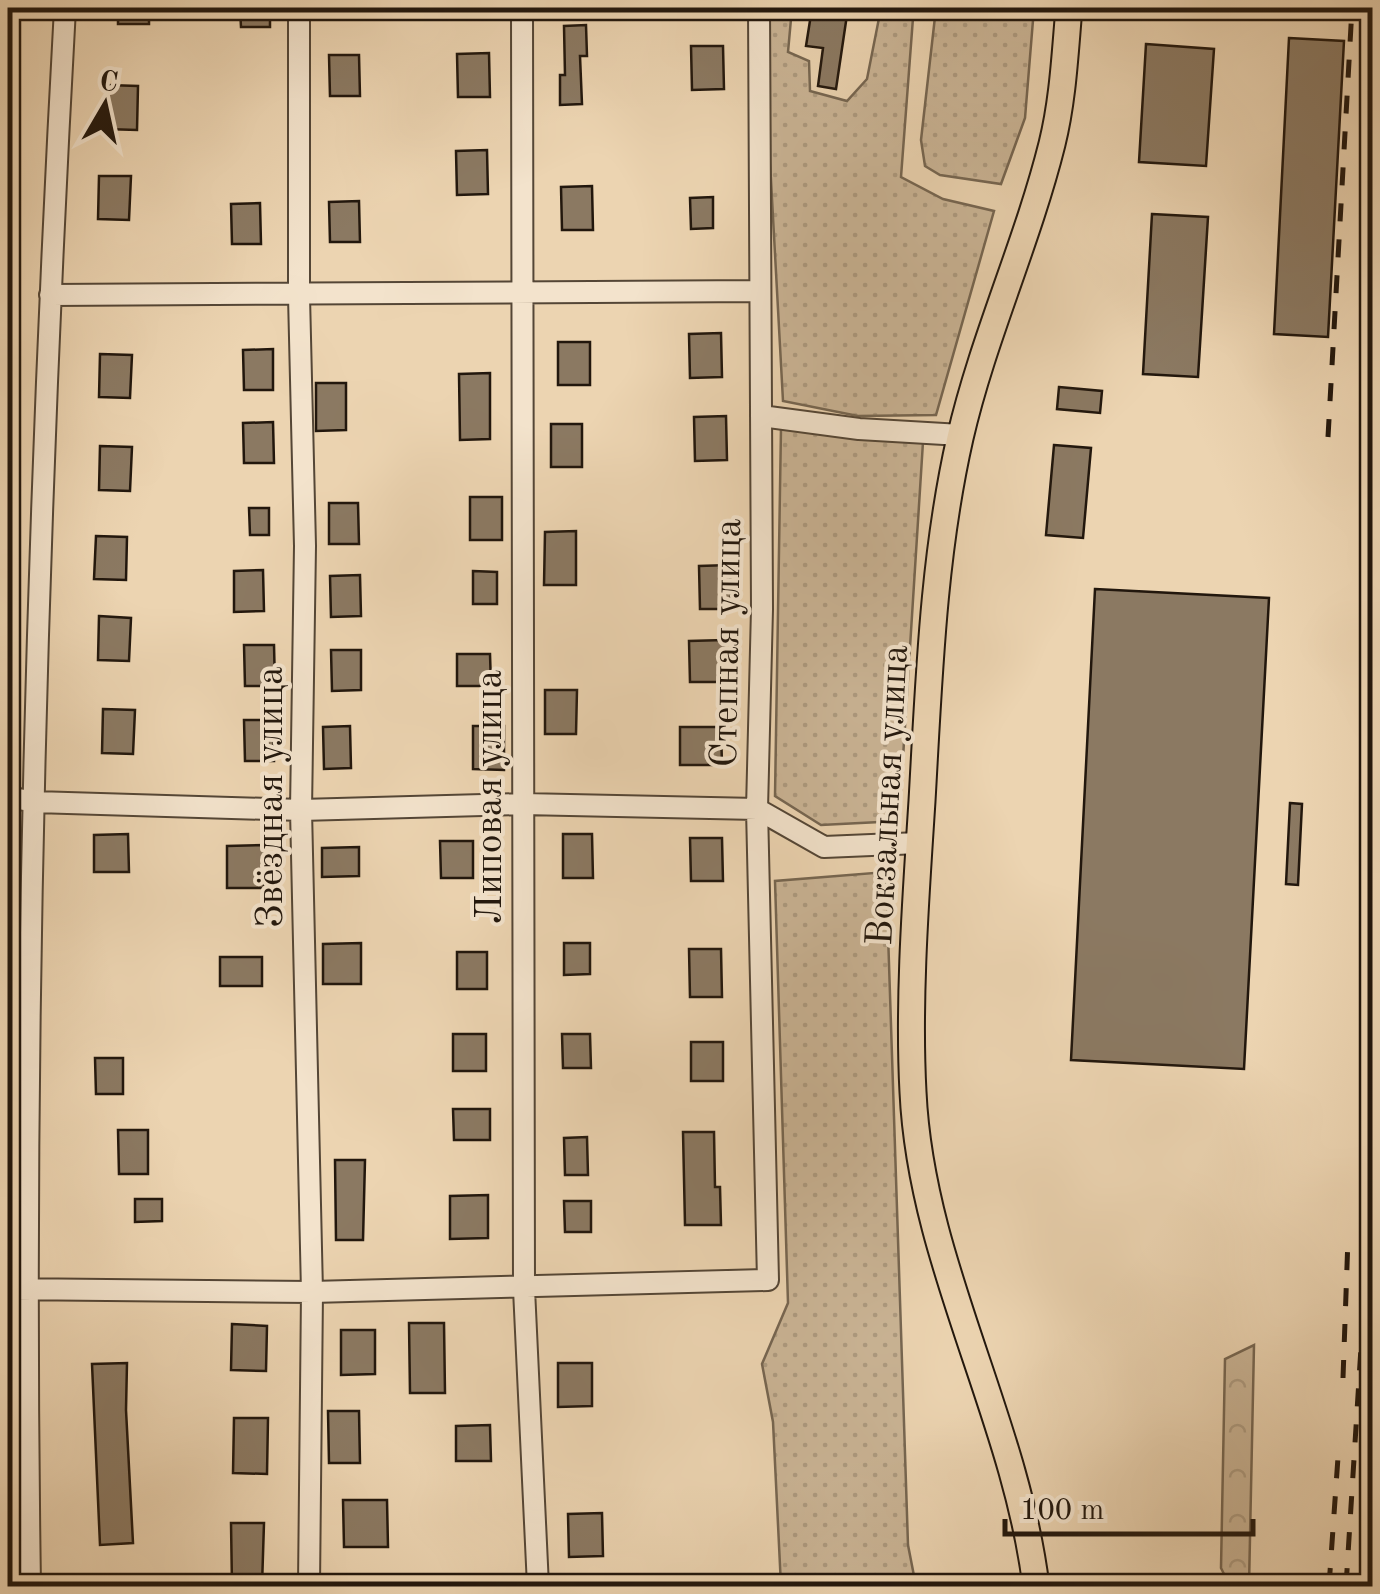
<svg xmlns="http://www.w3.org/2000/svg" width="1380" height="1594" viewBox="0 0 1380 1594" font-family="'Old Standard TT',serif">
<defs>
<pattern id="grass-dots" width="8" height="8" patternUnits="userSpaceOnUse" patternTransform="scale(2.5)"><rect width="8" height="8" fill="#cab495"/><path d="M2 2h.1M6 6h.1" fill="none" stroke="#ad9a7f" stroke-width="1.8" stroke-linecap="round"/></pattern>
<pattern id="forest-crowns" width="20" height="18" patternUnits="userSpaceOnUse" patternTransform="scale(2.5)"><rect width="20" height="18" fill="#cab495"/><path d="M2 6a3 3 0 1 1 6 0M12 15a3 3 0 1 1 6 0" fill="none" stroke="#ad9a7f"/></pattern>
</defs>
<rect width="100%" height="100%" fill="#ecd4b1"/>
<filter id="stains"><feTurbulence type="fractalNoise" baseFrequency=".002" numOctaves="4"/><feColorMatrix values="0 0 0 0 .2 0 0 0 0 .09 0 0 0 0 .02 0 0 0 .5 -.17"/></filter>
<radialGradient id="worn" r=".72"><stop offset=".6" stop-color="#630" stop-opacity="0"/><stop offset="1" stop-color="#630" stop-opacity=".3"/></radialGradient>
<path fill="url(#grass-dots)" stroke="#766651" stroke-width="2.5" d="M769,8H792L788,52L809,61L810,91L847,101L867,79L881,8L913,18L901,177L943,199L994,211L936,415L858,416L783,401L770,162Z
M936,8H1034L1025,118L1001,184L940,175L925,166L921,140Z
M781,428L923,442L899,821L821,825L775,796Z
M886,872L908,1545L916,1586H781L773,1422L762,1364L788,1303L775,881Z"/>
<path fill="url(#forest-crowns)" stroke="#766651" stroke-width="2.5" d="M1254,1345L1249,1586H1230L1221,1568L1225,1359Z"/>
<path fill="#8b7962" stroke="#22170d" stroke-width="2.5" d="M118,8H149V24H118Z
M240,8H270V27H241Z
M812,8H848L836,89L818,86L823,48L806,46Z
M586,25L587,56H580L582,104L560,105V75H565L564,26Z
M1289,38L1344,41L1328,337L1274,334Z
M1146,44L1214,49L1206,166L1139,162Z
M691,46H723L724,89L692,90Z
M489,53L490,97H458L457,54Z
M329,55H359L360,96H330Z
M107,85L138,86L137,130L105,129Z
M487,150L488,194L457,195L456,151Z
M99,176H131L129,220L98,219Z
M592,186L593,230H562L561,187Z
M713,197V228L691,229L690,198Z
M359,201L360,242H330L329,202Z
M260,203L261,244H232L231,204Z
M1152,214L1208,217L1198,377L1143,374Z
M721,333L722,377L690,378L689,334Z
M558,342H590V385H558Z
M273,349V390H244L243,350Z
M100,354L132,355L130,398L99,397Z
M490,373V439L460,440L459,374Z
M316,383H346V430L316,431Z
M1059,387L1102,391L1100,413L1057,409Z
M726,416L727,460L695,461L694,417Z
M273,422L274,463H244L243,423Z
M551,424H582V467H551Z
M1054,445L1091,448L1083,538L1046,535Z
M100,446L132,447L130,491L99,490Z
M470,497H502V540H470Z
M329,503H358L359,544H329Z
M249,508H269V535H250Z
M576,531V585H544L545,532Z
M96,536L127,537L126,580L94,579Z
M730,565L731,609H700L699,566Z
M263,570L264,611L234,612V571Z
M473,571L497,572V604H473Z
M360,575L361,616L331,617L330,576Z
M1095,589L1269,598L1244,1069L1071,1060Z
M99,616L131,618L129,661L98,660Z
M724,640L725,682H690L689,641Z
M244,645H274L275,686H245Z
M331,650H361V690L332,691Z
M457,654H490L491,686H457Z
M545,690H577L576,734H545Z
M103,709L135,710L133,754L102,753Z
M244,720H273L274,761H245Z
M350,726L351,768L324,769L323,727Z
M473,726H504V770L473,769Z
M680,727H721L722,765H680Z
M1290,803L1302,804L1298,885L1286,884Z
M128,834L129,872H94V835Z
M563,834H592L593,878H563Z
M690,838H722L723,881H691Z
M440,841H473V878H441Z
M264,845V888H227V846Z
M359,847V876L322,877V848Z
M361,943V984H323V944Z
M564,943H590V974L564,975Z
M689,949H721L722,997H690Z
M457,952H487V989H457Z
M220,957H262V986H220Z
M453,1034H486V1071H453Z
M562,1034H590L591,1068H563Z
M691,1042H723V1081H691Z
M95,1058H123V1094H96Z
M453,1109H490V1140H454Z
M118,1130H148V1174H119Z
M683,1132H714L715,1187H720L721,1225H685Z
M587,1137L588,1175H565L564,1138Z
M335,1160H365L363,1240H336Z
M488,1195V1238L450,1239V1196Z
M135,1199H162V1221L135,1222Z
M564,1201H591V1232H565Z
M409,1323H444L445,1393H410Z
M232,1324L267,1326L266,1371L231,1370Z
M341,1330H375V1374L341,1375Z
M127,1363L126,1410L133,1543L100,1545L92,1364Z
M558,1363H592V1406L558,1407Z
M328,1411H359L360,1463H329Z
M234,1418H268L267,1474L233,1473Z
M490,1425L491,1461H456V1426Z
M343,1500H387L388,1547H344Z
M602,1513L603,1556L569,1557L568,1514Z
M231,1523H264L262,1586H232Z"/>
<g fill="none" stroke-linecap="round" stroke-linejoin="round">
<defs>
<path id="minor" d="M299,8V296L305,546L301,810L312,1292L309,1586
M522,8L524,1289L538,1586
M50,295L760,291
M761,416L859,429L961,435
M8,797L35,802L301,810L523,804L757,809L824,847L919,843
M8,1289L312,1292L768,1280L757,809L762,609L759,8
M30,1586C22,1060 36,533 65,8"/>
<path id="major" d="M1036,1586C1015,1416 921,1264 913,1092C908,999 916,895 922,801C929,679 933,557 960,438C983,338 1027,244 1052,144C1063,100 1065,53 1069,8"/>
</defs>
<use href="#minor" stroke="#544636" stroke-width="24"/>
<use href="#major" stroke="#22170d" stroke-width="29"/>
<use href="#minor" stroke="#f3e3cc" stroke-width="20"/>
<use href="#major" stroke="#ecd4b1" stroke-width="25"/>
<path stroke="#22170d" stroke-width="5" stroke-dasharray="18 18" stroke-linecap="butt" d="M1328,437L1352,8
M1343,1378L1348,1238
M1367,1472L1372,1377
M1329,1586L1339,1443
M1346,1586L1372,1173
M1372,1586V1581"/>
</g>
<g text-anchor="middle" stroke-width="8" stroke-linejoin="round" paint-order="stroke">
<g font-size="38" fill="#22170d" stroke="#f3e3cc">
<text transform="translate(725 643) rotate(-89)" y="13">Степная улица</text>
<text transform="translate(886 795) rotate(-87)" y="13">Вокзальная улица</text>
<text transform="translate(269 797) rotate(-90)" y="13">Звёздная улица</text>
<text transform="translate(488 797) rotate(-90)" y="13">Липовая улица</text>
</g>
</g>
<rect width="1380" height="1594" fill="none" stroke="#ecd4b1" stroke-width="40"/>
<rect x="10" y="10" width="1360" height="1574" fill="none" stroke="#22170d" stroke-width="5"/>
<rect x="20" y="20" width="1340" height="1554" fill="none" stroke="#22170d" stroke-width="2.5"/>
<g transform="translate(105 105) rotate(9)" stroke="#f3e3cc" stroke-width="8" paint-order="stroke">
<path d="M0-8L18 38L0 25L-18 38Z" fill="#22170d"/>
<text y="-15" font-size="28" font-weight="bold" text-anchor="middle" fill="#22170d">С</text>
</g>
<path d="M1005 1519v15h248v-15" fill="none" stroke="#22170d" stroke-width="5"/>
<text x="1020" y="1519" font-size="30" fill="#22170d" stroke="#f3e3cc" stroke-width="8" paint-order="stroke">100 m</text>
<rect width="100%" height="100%" filter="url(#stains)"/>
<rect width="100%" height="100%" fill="url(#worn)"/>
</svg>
